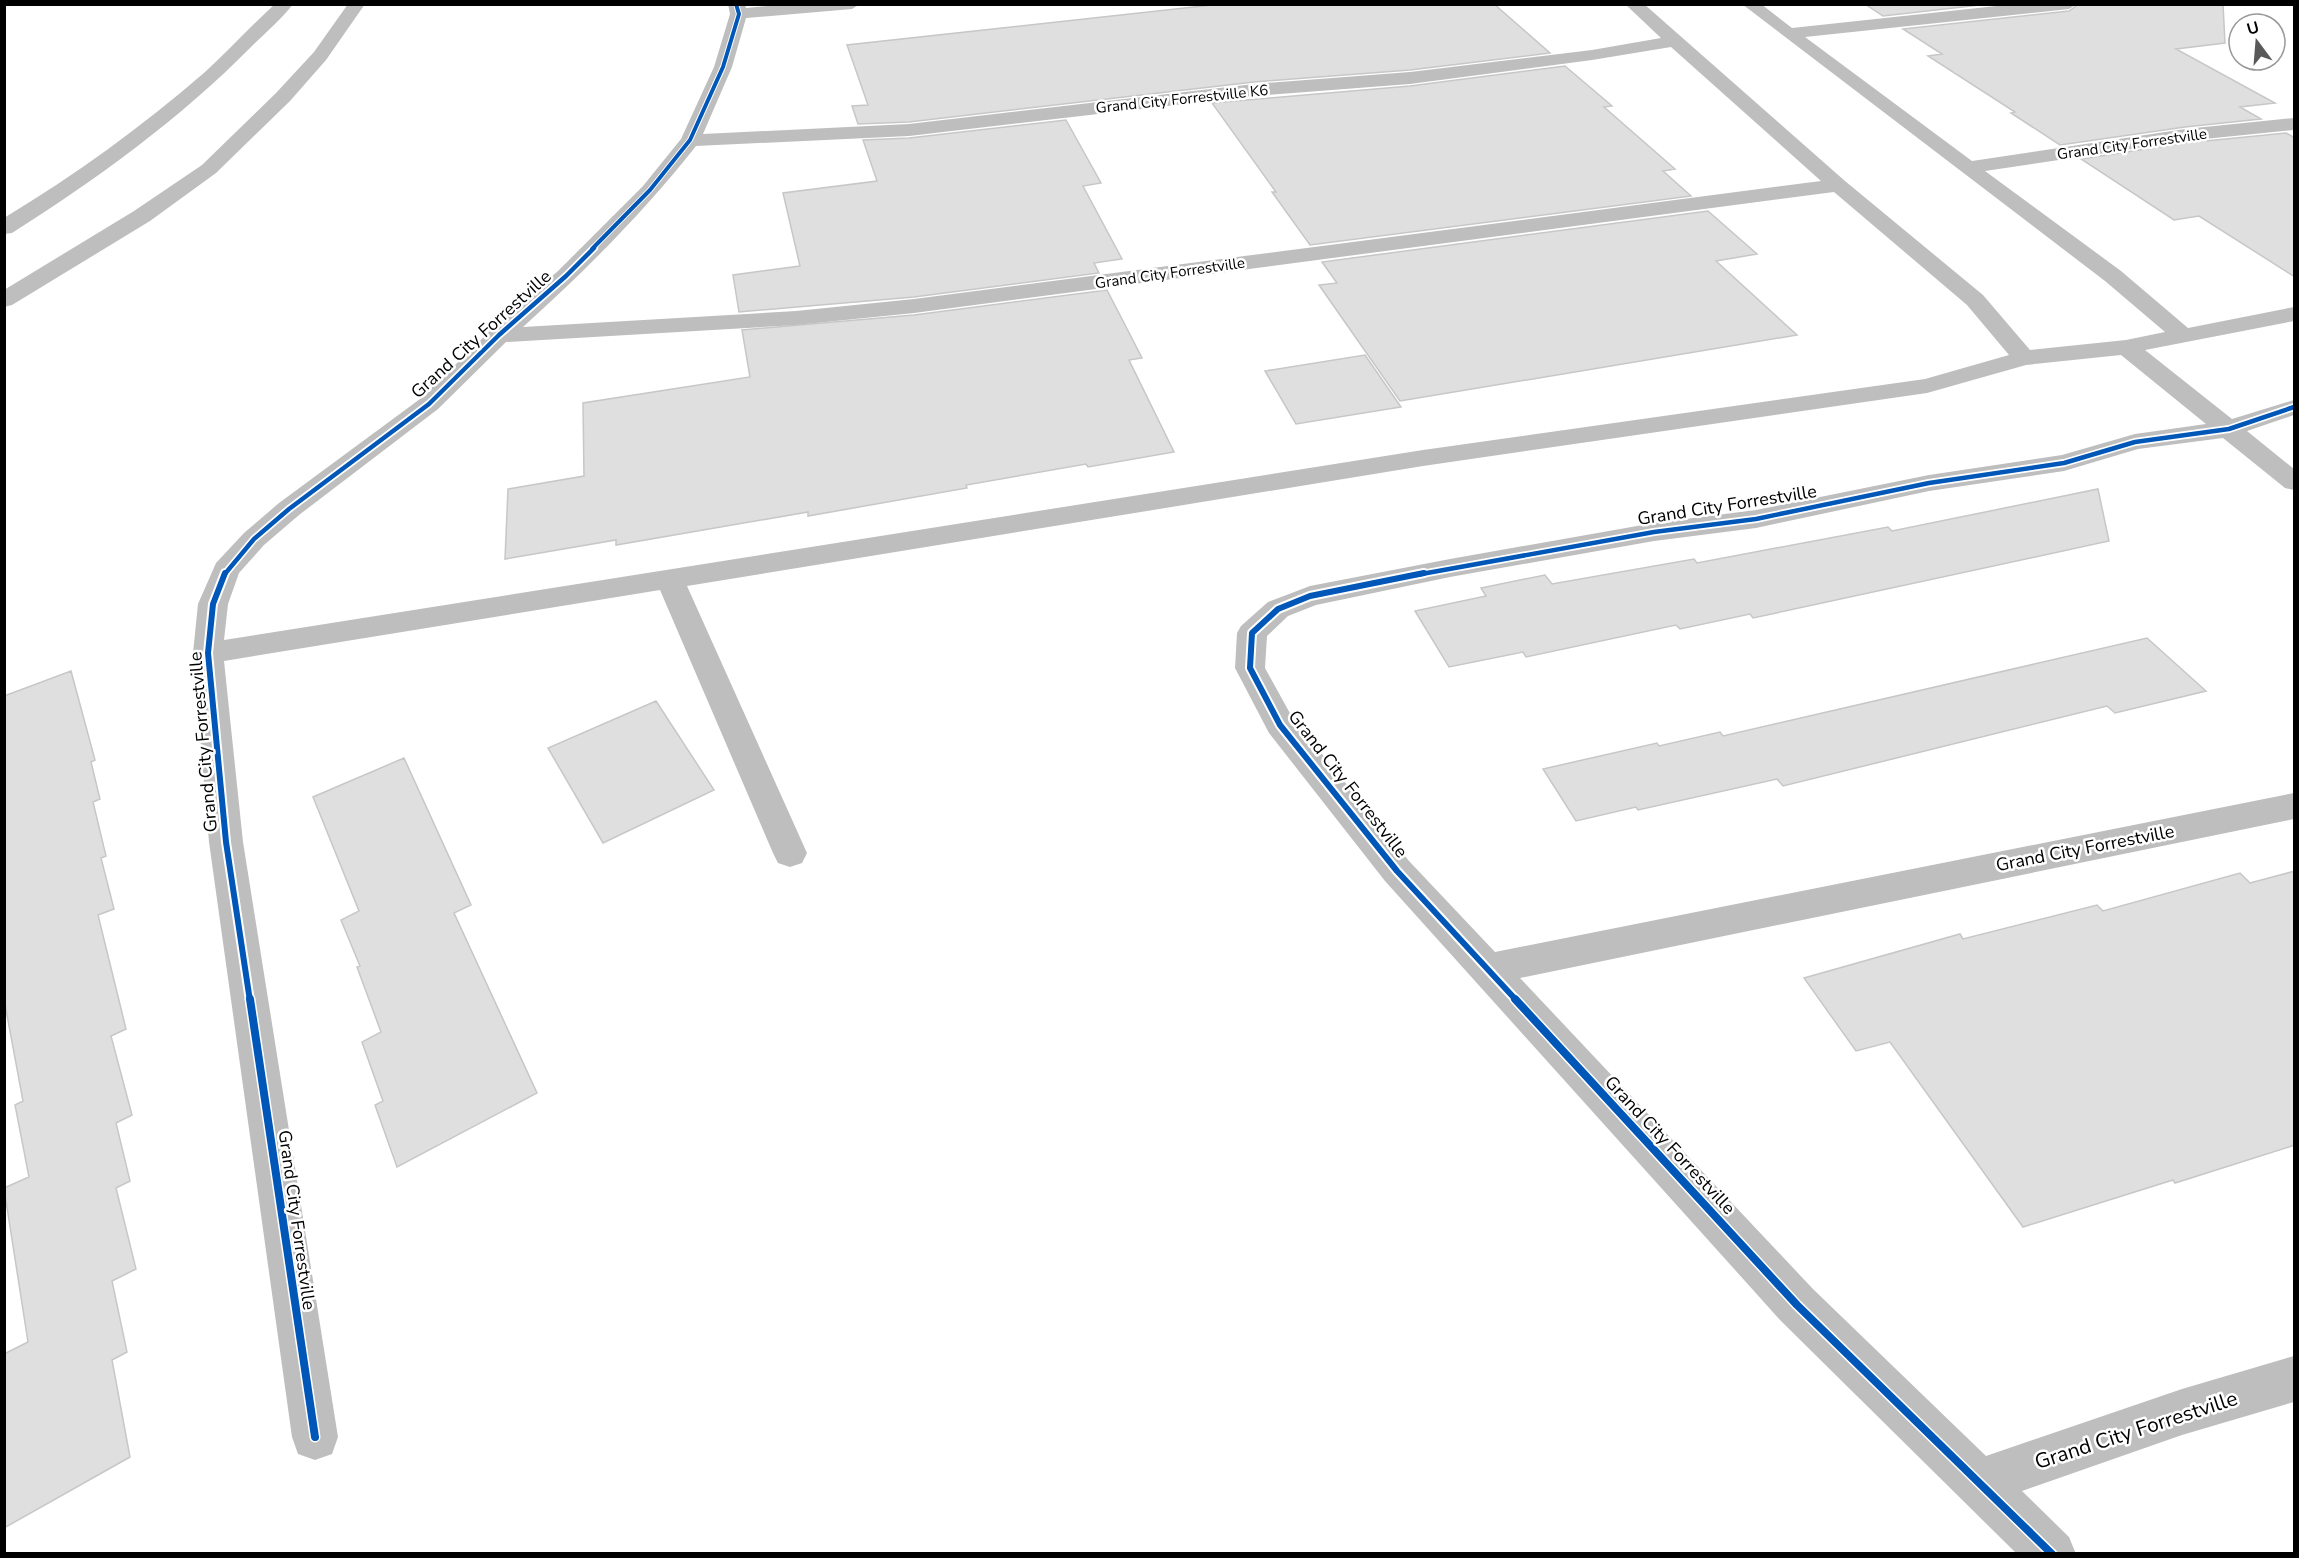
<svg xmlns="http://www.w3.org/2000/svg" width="2299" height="1558" viewBox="0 0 2299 1558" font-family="'Nunito Sans',sans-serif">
<rect width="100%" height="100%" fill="#fff"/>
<path fill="#dfdfdf" stroke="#c7c7c7" stroke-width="1.5" d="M1221,4H1494L1550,53L1410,70L1254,82L909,122L858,124L852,106L868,105L847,45Z
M1865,4H1989L1883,16Z
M2079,4H2223L2225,43L2176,49L2275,103L2240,107L2261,119L2185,127L2060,145L2011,113L2015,112L1928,56L1942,54L1903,29L2069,11Z
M1565,66L1612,106L1604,107L1675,169L1663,171L1691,196L1310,245L1272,192H1276L1212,103L1410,86Z
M1066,120L1101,183L1083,186L1122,259L1094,263L1099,273L914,297L739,312L733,275L800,266L783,193L877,181L863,140L909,138Z
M2286,133L2295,138V277L2199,216L2174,220L2081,159L2185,143Z
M1708,211L1757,254L1716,261L1797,335L1400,401L1319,285L1337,283L1322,262Z
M1107,290L1142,358L1129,360L1174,452L1088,467L1086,464L966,485L967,488L808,516V512L616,545V540L505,559L508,489L584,476L583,403L750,377L742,330L914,315Z
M1365,355L1401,407L1296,424L1265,371Z
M2098,489L2109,541L1753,618L1750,614L1680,629L1676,625L1526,657L1523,652L1449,667L1415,611L1486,596L1481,588L1545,575L1552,584L1694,559L1697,563L1888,527L1892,531Z
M2147,638L2206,691L2115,713L2107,706L1783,786L1777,779L1638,810L1636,807L1576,821L1543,769L1657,743L1659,746L1720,732L1723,736Z
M71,671L95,760L91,762L100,799L93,802L106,856L101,858L114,909L98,915L126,1029L111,1036L132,1115L116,1123L130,1181L116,1188L136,1269L112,1281L127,1352L112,1360L130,1457L4,1528V1354L28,1342L4,1188L29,1177L15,1105L23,1101L4,999V696Z
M656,701L714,790L603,843L548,748Z
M404,758L471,905L454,913L537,1093L397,1167L375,1105L383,1101L362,1042L381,1032L357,967L360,966L341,920L359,911L313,797Z
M2295,871V1145L2175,1183L2173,1180L2023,1227L1890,1042L1856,1051L1804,978L1960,934L1963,939L2097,905L2103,911L2240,873L2250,883Z"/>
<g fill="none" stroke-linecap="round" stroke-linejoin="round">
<path fill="#bebebe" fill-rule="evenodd" d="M728,4H745L746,8L789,4H860L852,9L746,18L732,67L703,134L909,124L1254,84L1410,72L1592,50L1661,38L1625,4H1644L1845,181L1983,295L2030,350L2126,340L2165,332L2105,281L1742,4H1761L1792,28L2015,4H2077L2069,9L1805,37L1972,161L2185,129L2294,118V130L2185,141L1985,171L2121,271L2188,328L2294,307V321L2145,350L2232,419L2294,400V415L2247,431L2294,469V490L2285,488L2223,438L2138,449L2064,471L1929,491L1756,528L1654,541L1450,577L1316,605L1288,616L1267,636L1265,668L1292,717L1409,861L1495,952L2294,793V819L1520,978L1813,1289L1986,1456L2182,1389L2294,1356V1402L2182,1435L2022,1491L2069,1537L2076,1554H2017L1781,1321L1385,881L1269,733L1235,668L1237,633L1241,626L1268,602L1310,586L1450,559L1654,523L1756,510L1929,475L2062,455L2135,434L2206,424L2121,355L2026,365L1927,393L1423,466L687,586L807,853L802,863L790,867L778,863L773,853L660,590L224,661L243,842L338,1437L332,1454L315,1460L298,1454L292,1437L209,842L193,653L198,604L216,563L244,533L279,503L420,399L491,330L558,271L643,186L681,139L714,67L730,14ZM1671,47L1821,181L914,299L796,311L523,327C585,271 644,212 696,146L909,136L1254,96L1410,84L1592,60ZM1834,192L1967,305L2009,355L1925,379L1423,450L224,640L228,604L239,573L264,545L299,515L438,409L506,342L796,325L914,313Z"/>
<path fill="#bebebe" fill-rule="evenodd" d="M275,4H293C281,20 265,33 251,47C180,119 97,179 12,233L4,234V218C75,175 143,126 205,72C229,50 251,26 275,4Z
M348,4H365L326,60L290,101L216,173L150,221L12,305L4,307V290L134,211L202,165L276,93L314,52Z"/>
<defs>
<path id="cycleway-far3" d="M592,249L650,190L690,140L723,67L739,14L736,4"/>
<path id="cycleway-far2" d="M224,575L254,539L289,509L429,404L499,335L566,276L594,248
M1416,575L1654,532L1756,519L1929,483L2064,463L2135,442L2229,429L2294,407"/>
<path id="cycleway-far1" d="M225,573L213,604L208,653L226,842L250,1001
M1424,573L1310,596L1278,609L1252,633L1250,668L1280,725L1397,871L1517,1001"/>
<path id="cycleway" d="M250,999L315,1437
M1515,999L1797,1305L2052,1554"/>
</defs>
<use href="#cycleway-far3" stroke="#fff" stroke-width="6"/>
<use href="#cycleway-far2" stroke="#fff" stroke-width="8"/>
<use href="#cycleway-far1" stroke="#fff" stroke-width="10"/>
<use href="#cycleway" stroke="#fff" stroke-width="11"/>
<use href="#cycleway-far3" stroke="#0057b8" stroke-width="4"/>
<use href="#cycleway-far2" stroke="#0057b8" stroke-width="4.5"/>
<use href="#cycleway-far1" stroke="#0057b8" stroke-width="6"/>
<use href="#cycleway" stroke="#0057b8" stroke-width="8"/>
</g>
<g text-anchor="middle" stroke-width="5" stroke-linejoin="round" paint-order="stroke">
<g font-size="15" fill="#000" stroke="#fff">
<text transform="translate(1182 99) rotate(-6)" y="5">Grand City Forrestville K6</text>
<text transform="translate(2132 144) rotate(-8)" y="5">Grand City Forrestville</text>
<text transform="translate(1170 273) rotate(-8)" y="5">Grand City Forrestville</text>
</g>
<g font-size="18" fill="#000" stroke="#fff">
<text transform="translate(481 334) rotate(-42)" y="6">Grand City Forrestville</text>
<text transform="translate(1727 505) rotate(-9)" y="6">Grand City Forrestville</text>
<text transform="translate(203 742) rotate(-95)" y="6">Grand City Forrestville</text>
<text transform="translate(1348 784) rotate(52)" y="6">Grand City Forrestville</text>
<text transform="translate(2085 848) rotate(-11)" y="6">Grand City Forrestville</text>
<text transform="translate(1670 1145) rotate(47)" y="6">Grand City Forrestville</text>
<text transform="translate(297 1220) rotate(82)" y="6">Grand City Forrestville</text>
</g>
<g font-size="21" fill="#000" stroke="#fff">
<text transform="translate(2136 1430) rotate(-18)" y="7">Grand City Forrestville</text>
</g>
</g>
<rect width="2299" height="1558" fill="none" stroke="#000000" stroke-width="12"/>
<g transform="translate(2257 42) rotate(344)"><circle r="28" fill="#ffffff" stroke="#999999" stroke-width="1.5"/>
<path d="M0-4.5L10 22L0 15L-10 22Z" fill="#595959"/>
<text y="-9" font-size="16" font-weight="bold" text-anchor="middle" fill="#000000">U</text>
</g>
</svg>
